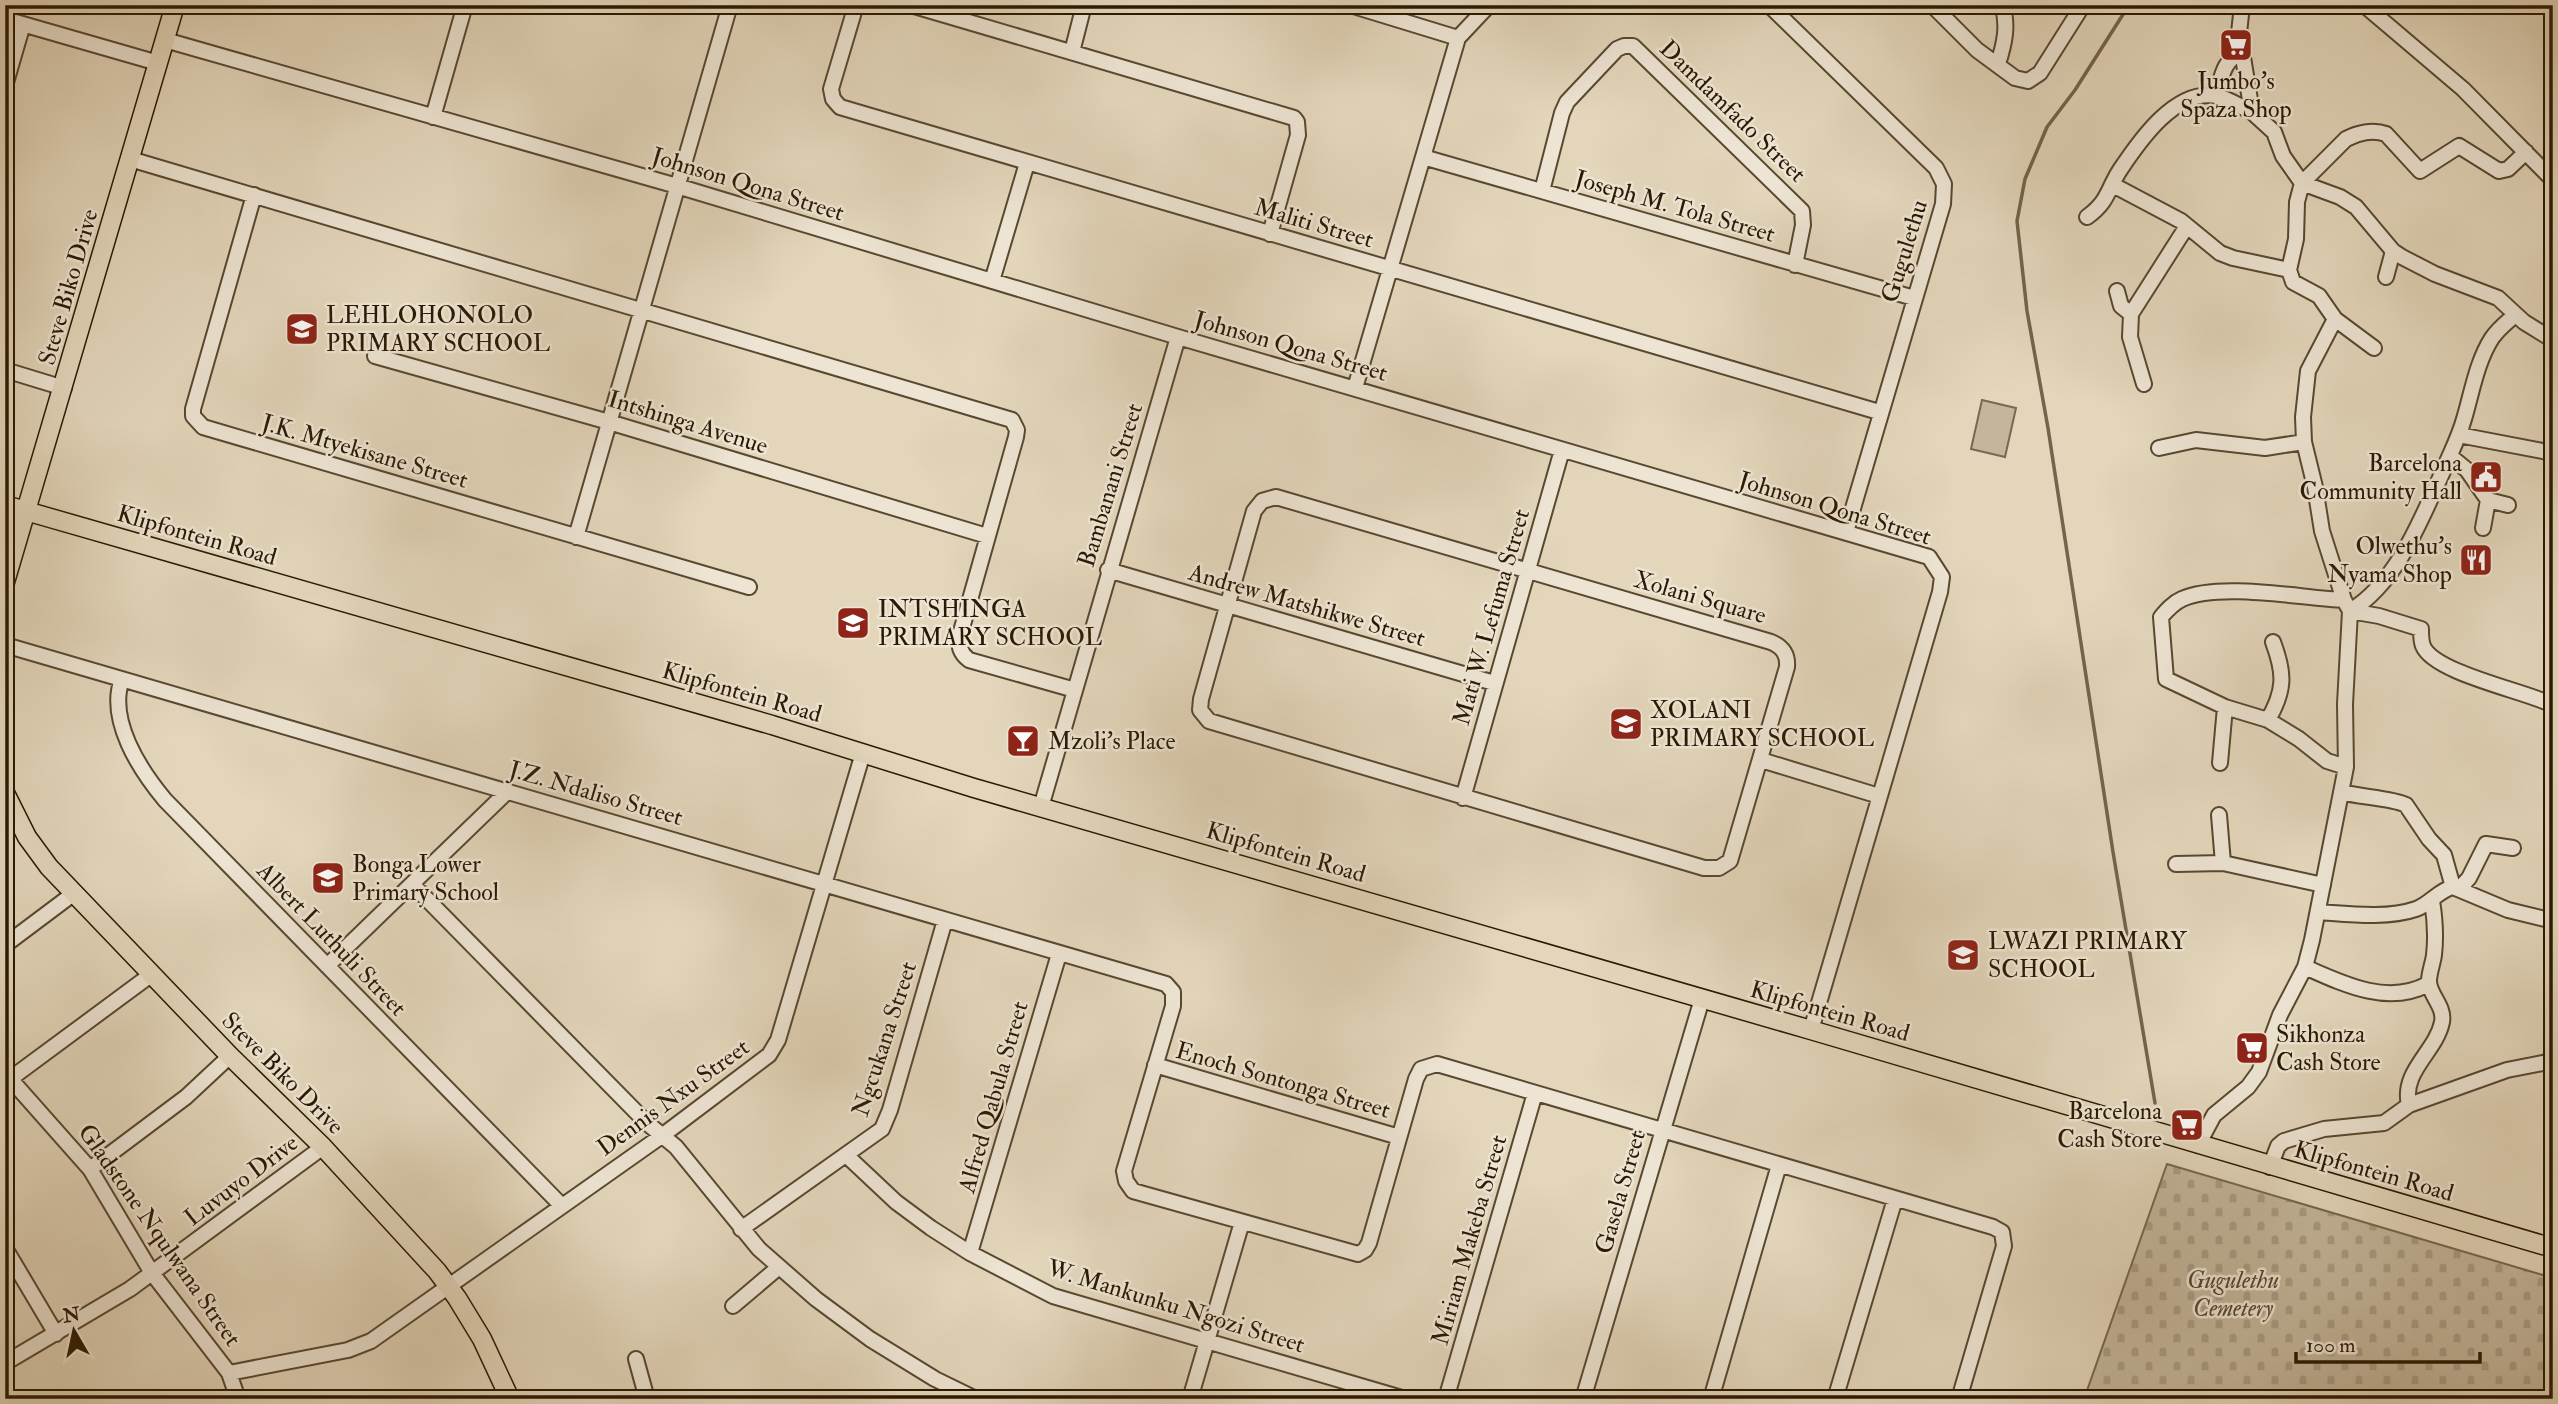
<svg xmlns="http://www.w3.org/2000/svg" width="2558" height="1404" viewBox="0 0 2558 1404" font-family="'IM FELL Double Pica',serif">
<defs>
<pattern id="cemetery-stones" width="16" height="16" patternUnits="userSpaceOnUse" patternTransform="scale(1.75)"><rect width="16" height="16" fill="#c4b69c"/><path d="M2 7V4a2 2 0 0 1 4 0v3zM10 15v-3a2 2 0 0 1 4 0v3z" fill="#a99c85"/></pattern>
</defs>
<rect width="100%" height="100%" fill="#e3d6bb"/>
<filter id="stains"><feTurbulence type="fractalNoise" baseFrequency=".00286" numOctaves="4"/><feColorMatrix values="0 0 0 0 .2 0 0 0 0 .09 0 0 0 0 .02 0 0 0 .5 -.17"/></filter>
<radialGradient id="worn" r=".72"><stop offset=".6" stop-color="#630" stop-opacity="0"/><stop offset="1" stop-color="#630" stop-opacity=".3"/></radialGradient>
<path fill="url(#cemetery-stones)" stroke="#77684f" stroke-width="2" d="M2167,1164L2553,1278V1399H2084Z"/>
<path fill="#c4b69c" stroke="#77684f" stroke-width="2" d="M1982,400L2016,408L2005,457L1971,449Z"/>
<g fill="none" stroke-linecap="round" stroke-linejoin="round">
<path stroke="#73644b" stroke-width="3.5" d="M2129,5L2075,90L2047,127L2025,179L2017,221L2027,311L2048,428L2113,852L2155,1103"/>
<defs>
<path id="minor" d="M856,5L831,89L833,99L840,107L1879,412
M911,5L1294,118L1297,122L1298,135L1270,234
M1350,5L1458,38
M1769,5L1936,168L1944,184L1943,204L1846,532
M1932,5L1977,50L2015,78L2028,81L2040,73L2083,5
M2242,5L2239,33L2252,112L2274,132L2283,156L2302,183L2297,202L2296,239L2289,270L2293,282L2319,296L2335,319L2308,371L2303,417L2304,442L2315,487L2322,531L2344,600L2350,611L2379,616L2421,629C2421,635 2421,641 2423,646C2434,673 2525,691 2553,705
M2364,5L2463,89L2553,180
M5,19L158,63
M165,40L677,186L1178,337L1929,557L1942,577L1940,592L1811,1030
M1072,52L1084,5
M1998,64C2004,45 2009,25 2002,5
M5,86L23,24
M2216,96C2222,78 2222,61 2241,53
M433,117L465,5
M2526,152L2508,169L2499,171L2459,146L2420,171L2386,134C2373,129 2357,133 2346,139L2302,183L2340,197L2356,207L2393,251L2402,257L2435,274L2498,298L2524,322L2553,340
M1423,157L1914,298
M130,159L1012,420L1017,430L1016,437L960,635C958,646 960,653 969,660L1075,690
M2113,185L2181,221L2220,253L2233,258L2289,270
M1542,191L1562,113L1567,102L1617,49L1624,46H1633L1802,211L1803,225L1795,265
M254,195L193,409V416L203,427L749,587
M2087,217C2109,201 2107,190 2120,170C2140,140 2176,88 2217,96C2229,99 2241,107 2252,112
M2386,277L2393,251
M992,281L1027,163
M2117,291L2121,306L2131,314
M2335,319L2374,348
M375,356L609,422L987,536
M5,370L64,388
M2144,384L2130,337L2131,314L2187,226
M1355,388L1458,38L1489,5
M2459,435L2553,453
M2159,448L2196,440L2265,448L2304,442
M2450,456L2467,470L2488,500L2483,528
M1276,497L1771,642C1783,647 1788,655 1787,667L1730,861L1719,868H1704L1209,721L1200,710L1201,699L1254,511L1262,501Z
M2488,500L2508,505
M576,537L730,5
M1108,570L1494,683
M2344,600C2300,598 2220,582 2182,599C2173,603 2167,610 2161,617L2166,679L2225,707L2268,720L2299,739L2327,761L2346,767
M5,645L1166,984L1173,992V1006L1124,1171L1126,1181L1133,1191L1358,1254L1365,1250L1369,1243L1416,1079L1421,1069L1437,1064L1993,1227L2002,1232L2004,1246L1959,1399
M122,679C107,720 140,770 165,800L561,1205
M2268,720C2285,690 2285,674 2273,642
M1761,760L1879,796
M2220,763L2225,707
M2341,792C2359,797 2393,798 2406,805L2429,839L2444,855L2453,887
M1463,798L1562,450
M1041,807L1178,337
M2219,815L2223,863
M2176,864L2223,863L2323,885
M412,884L647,1123L676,1147L759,1249L816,1299L870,1339L935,1379L976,1399
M2460,888L2469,878L2486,844L2513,848
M2318,912C2349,914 2387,919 2416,909C2430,904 2439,890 2453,887L2508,910L2553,921
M5,945L73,894
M327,966L508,791
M2305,967C2343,984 2388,1006 2428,984
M1155,1065L1399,1137
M5,1073L90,1169L152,1273L229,1373L238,1399
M10,1079L152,974
M2409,1105L2507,1070L2553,1061
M2198,1145L2214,1115L2248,1087L2259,1072L2280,1015L2305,967L2312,940L2346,767L2345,704L2350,611C2398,582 2422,517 2444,469C2451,452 2459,437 2464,419C2472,392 2477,361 2492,338C2498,329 2507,322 2515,315
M846,1155L896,1202L931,1228L970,1253L1053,1296L1405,1399
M2270,1167L2278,1146L2284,1141L2324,1129L2384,1123L2409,1105C2401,1071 2436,1052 2442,1022C2445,1006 2429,995 2429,981C2429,973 2433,963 2434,955C2436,937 2435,919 2432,901
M90,1169L186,1097L230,1056
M741,1229L882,1129L890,1110L945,920
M5,1248L56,1334
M970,1253L1059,954
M733,1306L779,1267
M636,1359L647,1399
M5,1363L130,1289L323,1147
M229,1373L348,1350L371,1341L663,1135L769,1055L778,1040L863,753
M1190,1399L1242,1222
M1446,1399L1535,1093
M1583,1399L1702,999
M1711,1399L1779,1165
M1835,1399L1895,1199"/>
<path id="major" d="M5,505L772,725L974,788L1811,1030L2553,1248
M5,582L175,5
M5,793L27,837L49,867L230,1056L323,1147L437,1271L457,1298L482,1339L510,1399"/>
</defs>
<use href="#minor" stroke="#584830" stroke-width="18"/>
<use href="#major" stroke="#2a1902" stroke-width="21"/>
<use href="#minor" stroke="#ede4d3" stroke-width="14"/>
<use href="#major" stroke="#e3d6bb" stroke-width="18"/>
</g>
<defs>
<symbol id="supermarket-square" viewBox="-11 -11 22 22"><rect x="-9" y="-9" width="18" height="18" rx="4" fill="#8f2418" stroke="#ede4d3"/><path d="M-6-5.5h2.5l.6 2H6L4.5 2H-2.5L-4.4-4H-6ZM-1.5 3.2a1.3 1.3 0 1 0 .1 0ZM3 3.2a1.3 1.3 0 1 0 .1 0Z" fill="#fff"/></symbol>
<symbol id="school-square" viewBox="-11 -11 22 22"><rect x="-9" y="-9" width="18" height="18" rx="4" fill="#8f2418" stroke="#ede4d3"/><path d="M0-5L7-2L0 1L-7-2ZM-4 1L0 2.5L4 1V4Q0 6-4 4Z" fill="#fff"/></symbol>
<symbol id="civic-square" viewBox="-11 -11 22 22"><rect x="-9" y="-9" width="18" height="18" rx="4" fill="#8f2418" stroke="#ede4d3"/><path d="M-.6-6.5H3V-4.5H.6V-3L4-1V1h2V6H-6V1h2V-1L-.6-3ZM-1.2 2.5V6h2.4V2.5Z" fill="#fff"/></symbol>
<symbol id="restaurant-square" viewBox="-11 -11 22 22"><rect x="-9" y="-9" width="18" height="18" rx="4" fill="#8f2418" stroke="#ede4d3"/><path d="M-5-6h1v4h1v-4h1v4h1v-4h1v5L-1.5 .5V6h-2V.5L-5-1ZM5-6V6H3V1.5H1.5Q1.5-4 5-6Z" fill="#fff"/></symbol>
<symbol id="bar-square" viewBox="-11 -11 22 22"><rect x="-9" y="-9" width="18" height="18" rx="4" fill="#8f2418" stroke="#ede4d3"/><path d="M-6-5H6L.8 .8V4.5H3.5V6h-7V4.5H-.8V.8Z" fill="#fff"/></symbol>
</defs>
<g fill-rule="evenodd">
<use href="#supermarket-square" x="2217" y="26" width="38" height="38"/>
<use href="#school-square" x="283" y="310" width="38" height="38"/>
<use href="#civic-square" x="2467" y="458" width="38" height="38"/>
<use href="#restaurant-square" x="2457" y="541" width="38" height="38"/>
<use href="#school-square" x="834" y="604" width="38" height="38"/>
<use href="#school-square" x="1607" y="705" width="38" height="38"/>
<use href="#bar-square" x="1004" y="722" width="38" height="38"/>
<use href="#school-square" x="309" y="859" width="38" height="38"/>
<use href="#school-square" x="1944" y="936" width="38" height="38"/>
<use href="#supermarket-square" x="2233" y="1029" width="38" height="38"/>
<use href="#supermarket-square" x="2168" y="1106" width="38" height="38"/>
</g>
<g text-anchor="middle" stroke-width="5" stroke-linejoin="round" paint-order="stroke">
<g font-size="24" fill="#2a1902" stroke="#ede4d3" text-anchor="start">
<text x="2236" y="89" text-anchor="middle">Jumbo's<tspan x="2236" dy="28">Spaza Shop</tspan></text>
<text x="326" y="323">LEHLOHONOLO<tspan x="326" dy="28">PRIMARY SCHOOL</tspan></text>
<text x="2462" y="471" text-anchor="end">Barcelona<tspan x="2462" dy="28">Community Hall</tspan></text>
<text x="2452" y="554" text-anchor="end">Olwethu's<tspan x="2452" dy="28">Nyama Shop</tspan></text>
<text x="878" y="617">INTSHINGA<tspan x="878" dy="28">PRIMARY SCHOOL</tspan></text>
<text x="1650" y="718">XOLANI<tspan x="1650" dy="28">PRIMARY SCHOOL</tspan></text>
<text x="1048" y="749">Mzoli's Place</text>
<text x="352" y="872">Bonga Lower<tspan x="352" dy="28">Primary School</tspan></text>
<text x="1988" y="949">LWAZI PRIMARY<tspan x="1988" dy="28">SCHOOL</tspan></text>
<text x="2276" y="1042">Sikhonza<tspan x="2276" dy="28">Cash Store</tspan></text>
<text x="2162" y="1119" text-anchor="end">Barcelona<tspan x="2162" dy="28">Cash Store</tspan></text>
</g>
<g font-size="24" fill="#2a1902" stroke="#ede4d3">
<text transform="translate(1733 111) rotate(44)" y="8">Damdamfado Street</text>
<text transform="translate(748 184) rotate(17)" y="8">Johnson Qona Street</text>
<text transform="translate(1675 206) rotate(16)" y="8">Joseph M. Tola Street</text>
<text transform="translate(1314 223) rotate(16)" y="8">Maliti Street</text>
<text transform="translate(1904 251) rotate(-73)" y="8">Gugulethu</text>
<text transform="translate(68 287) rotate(-74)" y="8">Steve Biko Drive</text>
<text transform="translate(1291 346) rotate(16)" y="8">Johnson Qona Street</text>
<text transform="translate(688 422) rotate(17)" y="8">Intshinga Avenue</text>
<text transform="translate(365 451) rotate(16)" y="8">J.K. Mtyekisane Street</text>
<text transform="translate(1110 485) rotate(-73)" y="8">Bambanani Street</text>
<text transform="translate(1835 508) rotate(17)" y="8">Johnson Qona Street</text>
<text transform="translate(197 535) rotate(16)" y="8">Klipfontein Road</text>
<text transform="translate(1700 597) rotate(16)" y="8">Xolani Square</text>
<text transform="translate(1307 605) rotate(16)" y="8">Andrew Matshikwe Street</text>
<text transform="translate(1491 617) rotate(-74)" y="8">Mati W. Lefuma Street</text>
<text transform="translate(742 692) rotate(16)" y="8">Klipfontein Road</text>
<text transform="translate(596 793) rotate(16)" y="8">J.Z. Ndaliso Street</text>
<text transform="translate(1286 852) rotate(16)" y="8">Klipfontein Road</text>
<text transform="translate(332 939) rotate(46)" y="8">Albert Luthuli Street</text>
<text transform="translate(1830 1011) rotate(16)" y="8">Klipfontein Road</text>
<text transform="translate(884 1039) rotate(-72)" y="8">Ngcukana Street</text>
<text transform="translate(283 1073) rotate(45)" y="8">Steve Biko Drive</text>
<text transform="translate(1283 1080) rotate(16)" y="8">Enoch Sontonga Street</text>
<text transform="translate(673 1097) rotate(-36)" y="8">Dennis Nxu Street</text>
<text transform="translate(993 1097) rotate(-74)" y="8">Alfred Qabula Street</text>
<text transform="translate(2374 1171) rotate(16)" y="8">Klipfontein Road</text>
<text transform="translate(241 1180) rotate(-37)" y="8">Luvuyo Drive</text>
<text transform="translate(1620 1192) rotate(-74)" y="8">Gasela Street</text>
<text transform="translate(160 1235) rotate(55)" y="8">Gladstone Nqulwana Street</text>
<text transform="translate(1469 1240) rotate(-74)" y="8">Miriam Makeba Street</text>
<text transform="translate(1176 1306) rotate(17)" y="8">W. Mankunku Ngozi Street</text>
</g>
<g font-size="24" font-style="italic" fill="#584830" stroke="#ede4d3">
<text x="2233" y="1288">Gugulethu<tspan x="2233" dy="28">Cemetery</tspan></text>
</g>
</g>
<rect width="2558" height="1404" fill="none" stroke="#e3d6bb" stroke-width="28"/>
<rect x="7" y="7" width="2544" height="1390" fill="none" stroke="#2a1902" stroke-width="3.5"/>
<rect x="14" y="14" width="2530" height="1376" fill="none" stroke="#2a1902" stroke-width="2"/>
<g transform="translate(74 1331) rotate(351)" stroke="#ede4d3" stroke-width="5" paint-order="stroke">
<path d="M0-5L12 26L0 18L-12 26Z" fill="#2a1902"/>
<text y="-10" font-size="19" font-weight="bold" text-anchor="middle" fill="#2a1902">N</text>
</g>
<path d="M2296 1352v10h184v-10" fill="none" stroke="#2a1902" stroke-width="3.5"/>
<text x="2306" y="1352" font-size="21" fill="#2a1902" stroke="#ede4d3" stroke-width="5" paint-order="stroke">100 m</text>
<rect width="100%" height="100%" filter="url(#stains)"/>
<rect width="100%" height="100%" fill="url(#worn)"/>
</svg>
